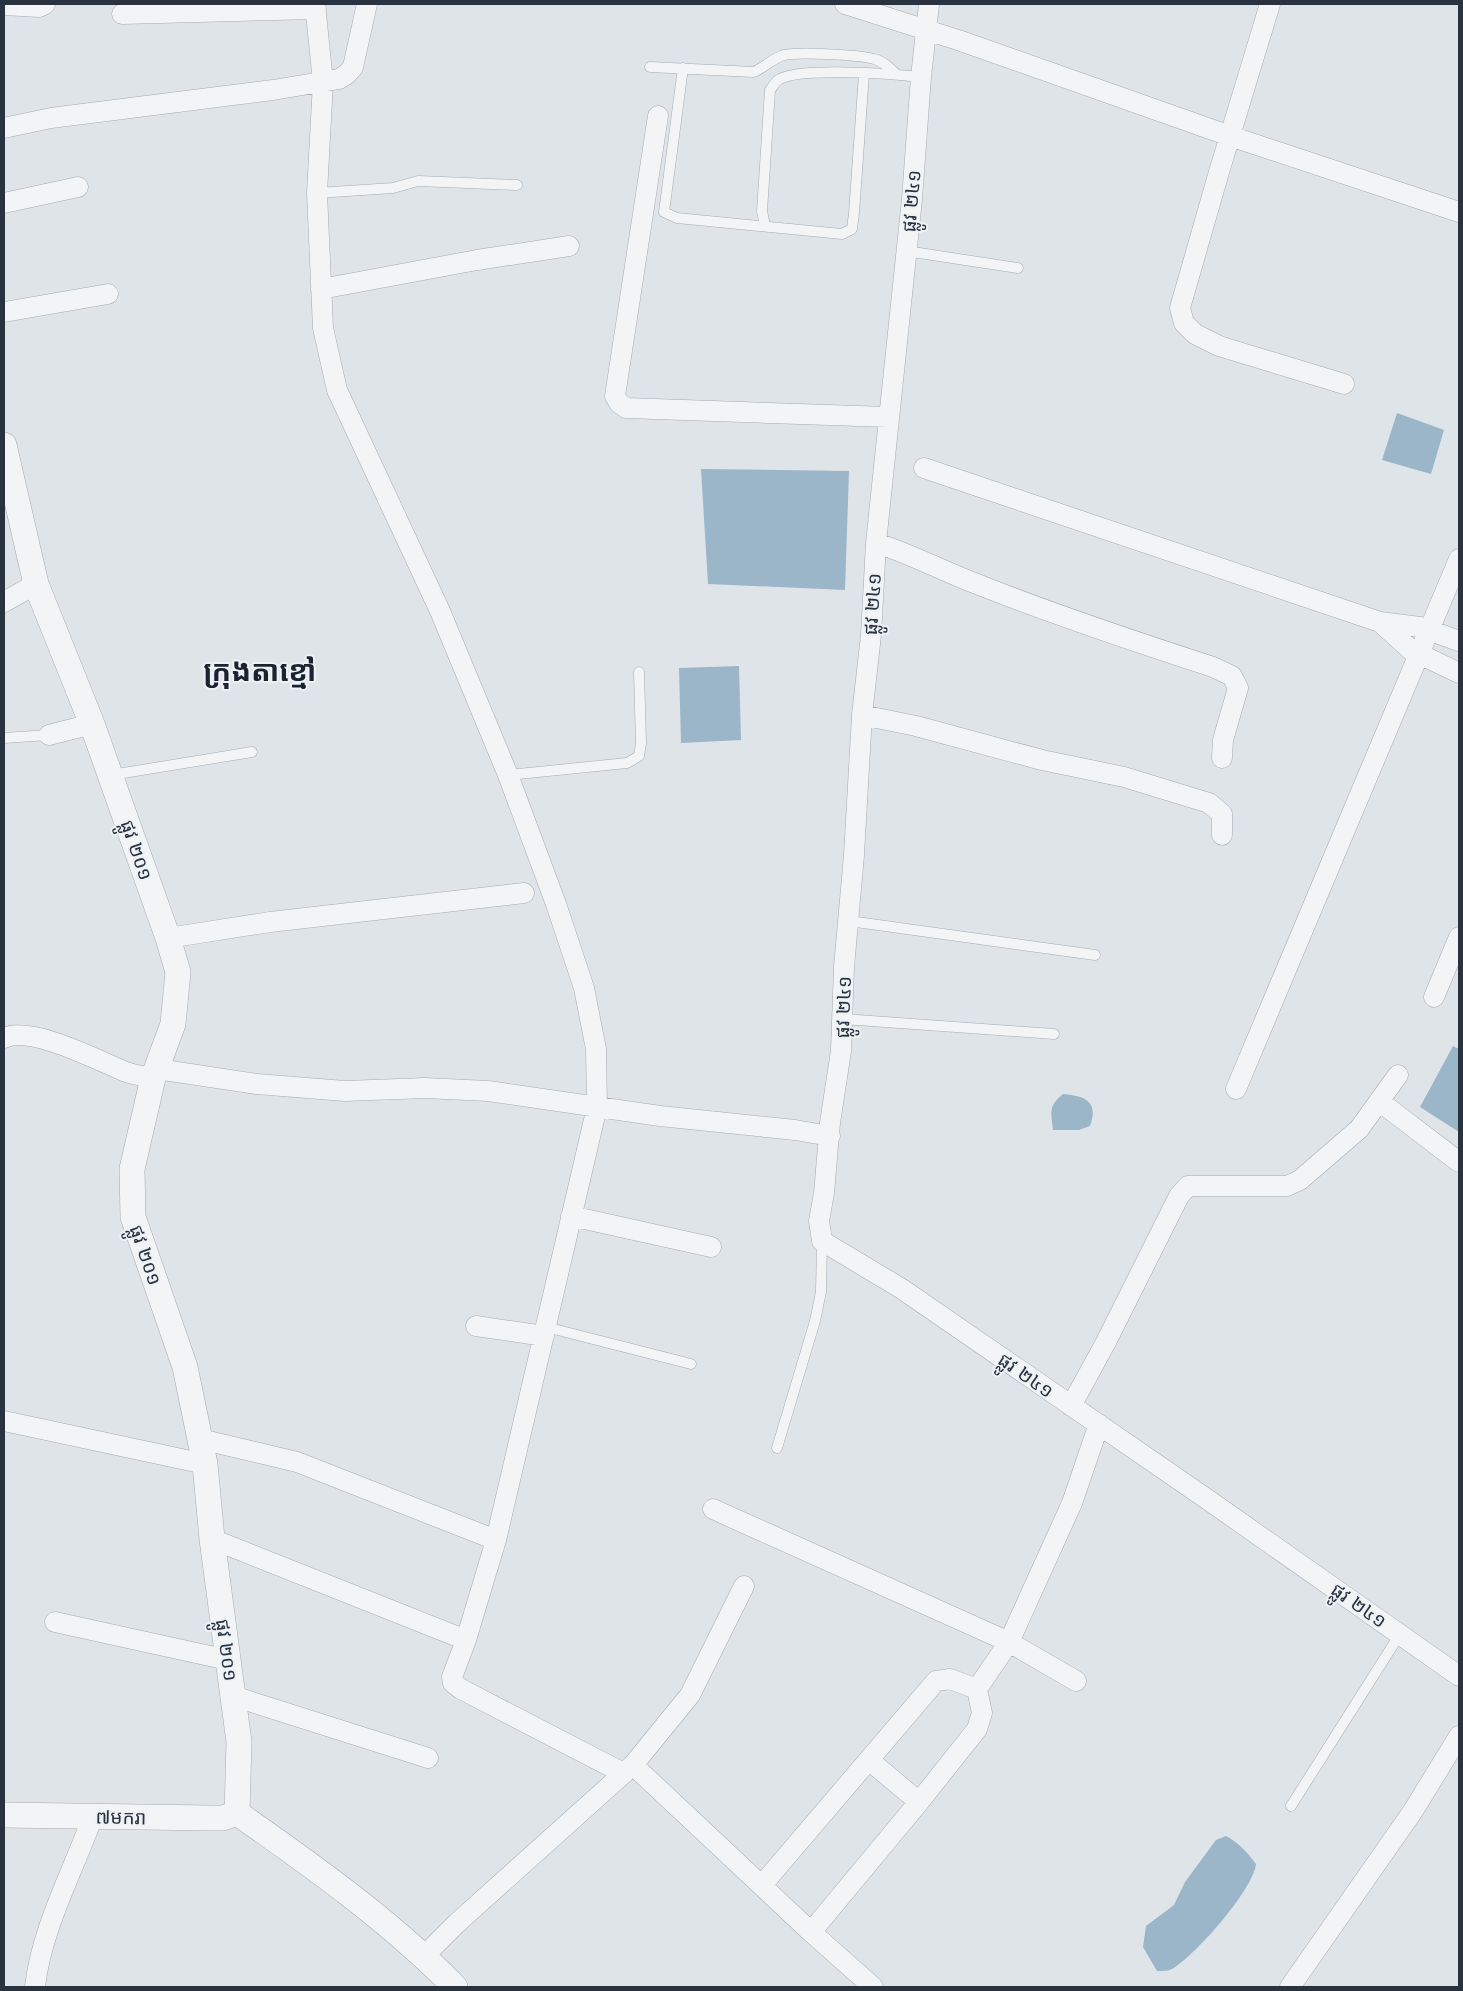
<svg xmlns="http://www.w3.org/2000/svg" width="1463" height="1991" viewBox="0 0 1463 1991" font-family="Jost,'Noto Sans Khmer',sans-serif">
<rect width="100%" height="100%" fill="#dfe4e8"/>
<path fill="#9ab6c8" d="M1397,413L1444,430L1431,474L1382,460Z
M701,469L849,471L845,590L708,584Z
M739,666L741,740L681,743L679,668Z
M1453,1046L1459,1049V1132L1420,1107Z
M1063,1094C1085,1096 1099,1101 1090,1126L1079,1130H1053C1051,1113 1048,1106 1063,1094Z
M1226,1836C1239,1843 1247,1852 1256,1864C1253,1890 1195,1956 1172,1969C1168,1971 1162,1971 1157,1971L1143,1947L1146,1926L1174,1905L1185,1882L1216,1840Z"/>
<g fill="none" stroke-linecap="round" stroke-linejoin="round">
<defs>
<path id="service" d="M650,67L754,72C763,68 771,60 781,56C793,51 861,55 874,59C883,61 890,68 896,74
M683,68L664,212L677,218L842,234L852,229L854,213L864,74
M317,193L393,188L418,181L517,185
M765,226L762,211L770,90C773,87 775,81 780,79C801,67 893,74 921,77
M906,251L1018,268
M4,738L49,735
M111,775L252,752
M508,775L627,763L639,756L641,743L639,672
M849,921L1095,955
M843,1019L1054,1034
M546,1327L691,1364
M777,1448L815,1321L821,1292L822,1241
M1291,1806L1400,1634"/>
<path id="minor" d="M315,4L323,82L317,193L323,328L337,390L440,611L508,775L556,904L584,988L596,1049L597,1107L496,1540L466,1640L452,1677L453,1683L461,1689L623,1773
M845,4L961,41L1230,136L1459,212
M929,4L921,77L912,199L876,543L871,635L862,715L854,855L844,967L841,1051L830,1123L824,1193L819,1221L822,1241L902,1289L1204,1497L1459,1676
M1270,4L1219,172L1180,308L1184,323L1195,334L1219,346L1344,384
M4,5L39,7L45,4
M122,14L316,9
M658,116L615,396L619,403L626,408L888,417
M4,128L51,118L273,90L339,79L347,74L353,67L367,4
M4,203L78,187
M321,289L477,260L569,246
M4,312L108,294
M924,468L1380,622L1420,627L1459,641
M876,543C912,554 946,573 982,586C1058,616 1136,642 1213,667L1232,676L1238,688L1223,740L1222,758
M4,602L36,584
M1380,622L1411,650L1459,673
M862,715L916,726L1042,760L1124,777L1209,803L1222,814V835
M49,735L92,724
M168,938L270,922L524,893
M1434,997L1459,937
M4,1038C31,1025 99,1061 126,1072C134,1075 144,1076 153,1078
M157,1069L257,1084L345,1091L425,1088L488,1091L660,1116L795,1130L830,1136
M1236,1089L1459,559
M1379,1101L1459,1162
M571,1216L711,1247
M476,1326L544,1336
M1071,1406L1106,1342L1179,1196L1188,1186H1287L1300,1180L1359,1129L1398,1075
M4,1421L205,1464
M200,1439L297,1462L496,1540
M713,1509L1009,1642L1076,1681
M212,1539L466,1640
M55,1622L228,1660
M233,1696L428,1758
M869,1760L919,1802
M633,1765L811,1932L873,1987
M762,1885L936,1681L950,1679L977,1689L1009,1642L1072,1503L1099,1424
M811,1932L919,1802L977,1729L982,1713L977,1689
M424,1956L457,1923L633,1765L690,1695L744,1586
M35,1987C41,1930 73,1871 93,1816
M1290,1987L1413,1811L1459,1736"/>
<path id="tertiary" d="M4,445L36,584L92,724L168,938L178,972L173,1024L153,1078L132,1169L133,1217L185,1367L205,1464L212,1539L239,1742L237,1813C313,1866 390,1921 455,1987
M4,1815L210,1818H223L237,1813"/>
</defs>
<use href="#service" stroke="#a4abb2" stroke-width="11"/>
<use href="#minor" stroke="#a4abb2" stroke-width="21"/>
<use href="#tertiary" stroke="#a4abb2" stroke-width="26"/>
<use href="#service" stroke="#f2f4f6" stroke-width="10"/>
<use href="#minor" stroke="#f2f4f6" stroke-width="20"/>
<use href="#tertiary" stroke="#f2f4f6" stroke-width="25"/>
</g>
<g text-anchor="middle" stroke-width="4" stroke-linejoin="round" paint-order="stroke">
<g font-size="19" fill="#28333f" stroke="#eef2f6">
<text transform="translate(911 201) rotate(-85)" y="7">ផ្លូវ ២៤១</text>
<text transform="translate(872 604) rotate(-86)" y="7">ផ្លូវ ២៤១</text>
<text transform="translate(137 850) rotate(71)" y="7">ផ្លូវ ២០១</text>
<text transform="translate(843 1007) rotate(-88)" y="7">ផ្លូវ ២៤១</text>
<text transform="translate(146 1255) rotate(71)" y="7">ផ្លូវ ២០១</text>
<text transform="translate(1026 1375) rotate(35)" y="7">ផ្លូវ ២៤១</text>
<text transform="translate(1359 1605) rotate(35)" y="7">ផ្លូវ ២៤១</text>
<text transform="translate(227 1650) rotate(82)" y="7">ផ្លូវ ២០១</text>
<text transform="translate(121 1817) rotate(1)" y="7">៧មករា</text>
</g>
<g font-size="29" font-weight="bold" fill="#1a2430" stroke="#eef2f6">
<text x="260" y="681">ក្រុងតាខ្មៅ</text>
</g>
</g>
<rect width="1463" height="1991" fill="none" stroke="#28333f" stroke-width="10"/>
</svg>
